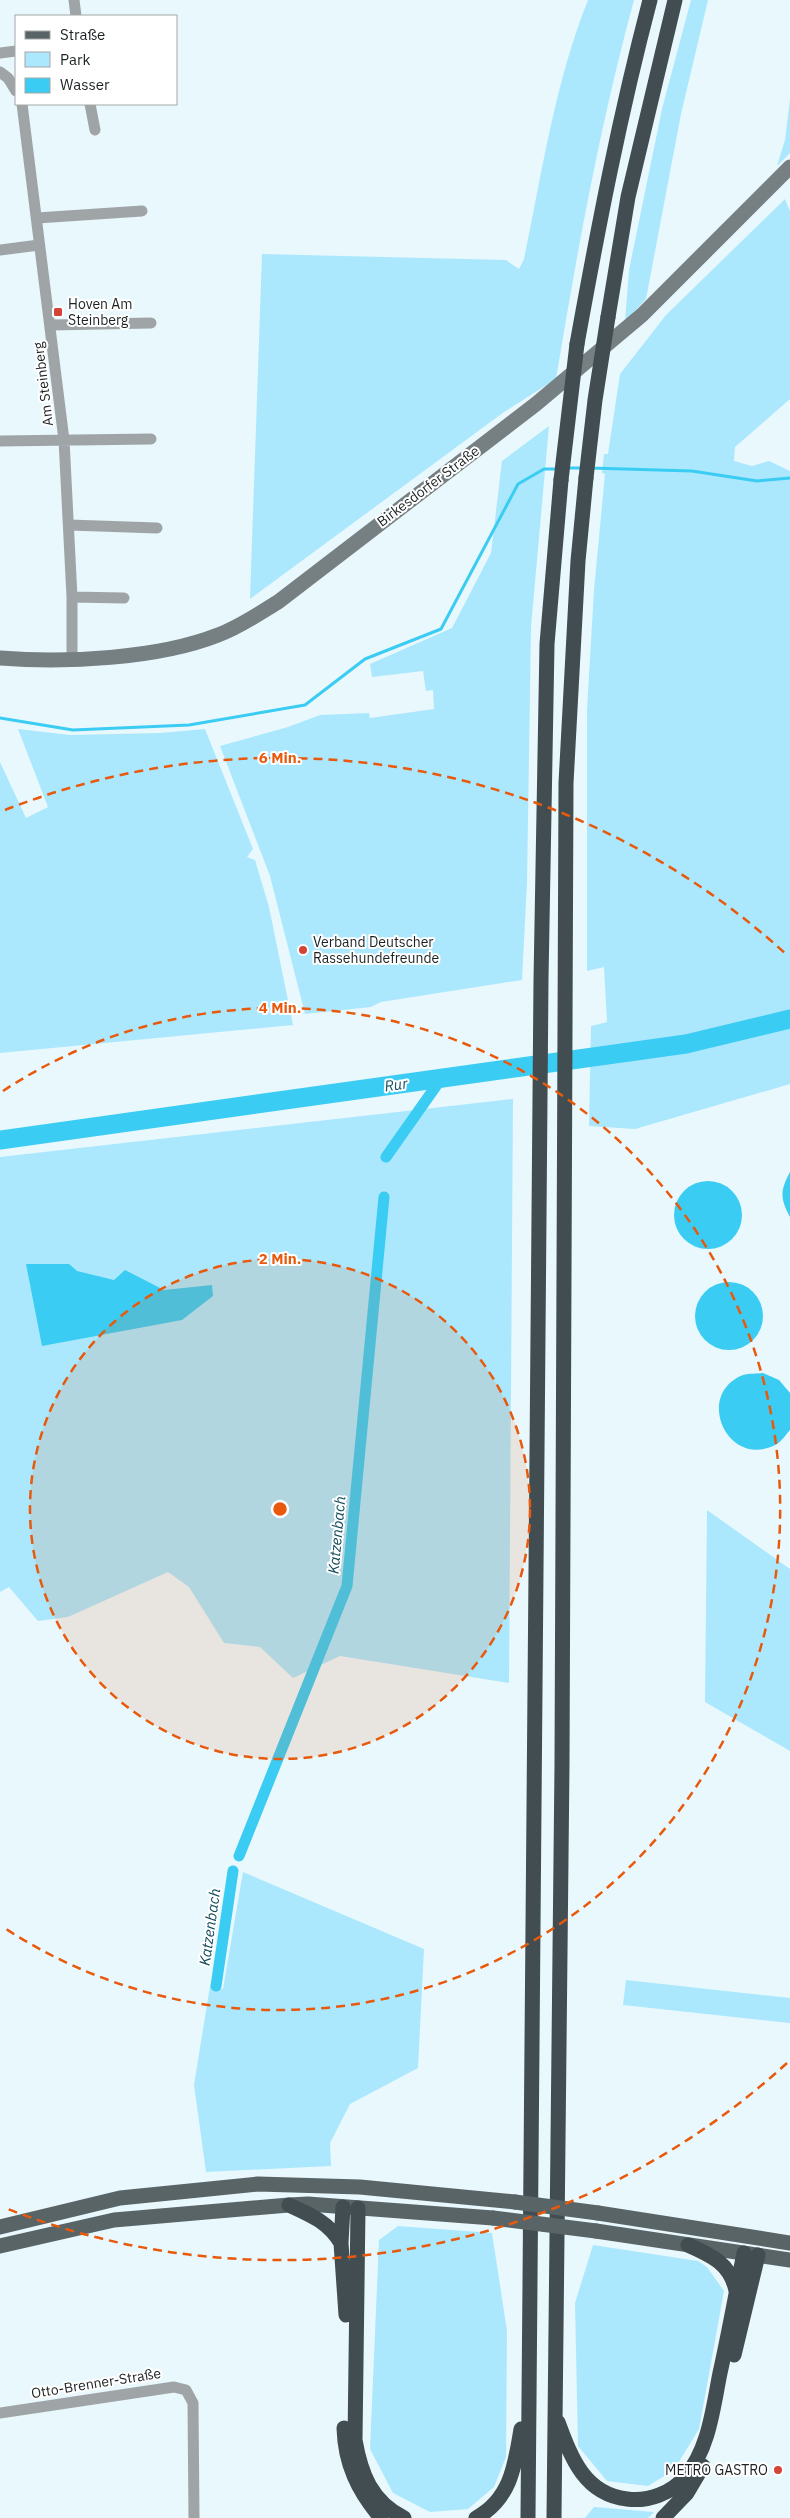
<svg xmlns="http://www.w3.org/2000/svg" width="790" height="2518" viewBox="0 0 790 2518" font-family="'IBM Plex Sans',sans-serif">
<rect width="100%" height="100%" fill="#e9f8fd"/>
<path fill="#abe8fd" d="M588,0H634C600,125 577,252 556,379L504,412L250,599L262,254L506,260L519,269L524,259C542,173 555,82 588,0Z
M691,0H708L681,114L646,299L625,322L629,270L662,109Z
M790,99V153L777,166L785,140Z
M785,199L790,211V399L735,447L734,461L752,466L769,461L790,471V1084L635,1129L589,1126L591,1026L607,1022L604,967L587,971V710L594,590L605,474L602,473L604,454H608L620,374L666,315Z
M549,426L531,627L527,883L522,980L381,1002L371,1007L305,1014L270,876L220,746L288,727L320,715L369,713L370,718L434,709L433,690L426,691L423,671L372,677L370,664L452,628L491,553L502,461Z
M18,729L70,735L160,733L205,729L253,849L247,857L255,860L269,907L293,1025L0,1053V762L26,818L48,807Z
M513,1099L509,1683L340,1656L293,1678L260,1647L224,1643L189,1587L168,1572L68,1617L38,1621L9,1587L0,1592V1157Z
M707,1510L790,1569V1751L705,1702Z
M243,1872L424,1949L418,2068L350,2104L330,2143L331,2166L206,2172L194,2085L210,1986L223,1989Z
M626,1980L790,1998V2023L623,2005Z
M398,2226L492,2233L507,2331L506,2457L494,2487L468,2509L430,2512L393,2493L370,2449L379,2240Z
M593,2245L698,2261L707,2267L724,2291L699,2429L674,2470L648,2486L607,2481L578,2446L575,2303Z
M594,2507L654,2512L648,2518H585Z"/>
<path fill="#3bccf3" d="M790,1172V1217C780,1198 780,1191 790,1172Z
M674 1215a34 34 0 1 1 68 0a34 34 0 1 1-68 0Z
M26,1264H69L77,1271L114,1280L125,1270L164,1290L212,1285L213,1296L182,1320L42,1346Z
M695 1316a34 34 0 1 1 68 0a34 34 0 1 1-68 0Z
M763,1373L779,1380L790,1393V1430C786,1434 782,1441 777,1444C729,1471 693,1395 743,1375C749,1373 757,1374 763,1373Z"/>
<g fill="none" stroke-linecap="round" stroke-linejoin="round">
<path stroke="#3bccf3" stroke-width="3" d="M568,468H582
M590,468L692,471L757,481L790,478
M0,718L73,730L189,725L305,705L365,659L441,629L518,484L544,469H557"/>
<path stroke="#3bccf3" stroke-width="11" d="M386,1157L441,1079
M239,1856L347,1586L384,1197
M216,1986L233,1871"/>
<path stroke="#3bccf3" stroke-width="19" d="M0,1140L686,1044L790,1019"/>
<path stroke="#9fa5a7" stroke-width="11" d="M74,0L76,16
M0,53L16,51
M0,72L8,78L16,91
M22,104L64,440L72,597V660
M90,104L95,130
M37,218L142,211
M0,250L39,245
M51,325L151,323
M0,441L151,439
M69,525L157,528
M72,597L124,598
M0,2413L174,2387L186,2390L193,2403L194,2518"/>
<path stroke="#767f82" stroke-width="15" d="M0,658C65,663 157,659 218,635C240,627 258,614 278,602L536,404L642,315L790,167"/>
<path stroke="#596467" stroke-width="15" d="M598,2213L790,2243
M0,2227L120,2198L258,2184L360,2187L515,2202
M596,2231L790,2260
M0,2246L114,2220L289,2205L308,2204L493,2218"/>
<path stroke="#414d51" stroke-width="15" d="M608,317L628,197L675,0
M577,344C598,228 620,114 650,0
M289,2205C311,2215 328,2222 341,2243
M343,2207L341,2243L346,2315
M358,2208L355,2440C361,2474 371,2501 404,2518
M688,2245C711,2255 731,2264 736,2291
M734,2355L758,2255
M558,2422C571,2457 584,2494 627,2499C648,2502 672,2493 685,2477C709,2449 713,2408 720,2373C729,2333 736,2293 744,2253
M344,2428C345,2464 358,2491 381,2518
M476,2518C511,2499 515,2465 521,2429
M528,2518L541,980L547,644L561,480
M554,2518L562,1764L566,783L578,561L586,478
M663,2518L687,2493L703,2466"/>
<path stroke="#596467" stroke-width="15" d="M515,2202L598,2213
M493,2218L596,2231"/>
<path stroke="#414d51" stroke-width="15" d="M586,478L595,400L608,317
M561,480L577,344"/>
</g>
<circle cx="280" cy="1509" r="250" fill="#e8590c" fill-opacity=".12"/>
<g fill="none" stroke="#e8590c" stroke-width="2.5" stroke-dasharray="9 6">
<circle cx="280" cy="1509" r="250"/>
<path d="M3 1091A501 501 0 1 1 3 1927"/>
<path d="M787 2063A751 751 0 0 1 5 2208M5 810A751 751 0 0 1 787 955"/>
</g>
<g fill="#d24536" stroke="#fff" stroke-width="2">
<rect x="53" y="307" width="10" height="10" rx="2.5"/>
<circle cx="303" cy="950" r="5"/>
<circle cx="778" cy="2470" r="5"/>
</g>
<g text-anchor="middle" stroke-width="4" stroke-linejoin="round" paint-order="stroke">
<g font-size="14" fill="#1c2223" stroke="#fff" text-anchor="start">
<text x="68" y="309">Hoven Am<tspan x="68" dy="16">Steinberg</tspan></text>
<text x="313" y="947">Verband Deutscher<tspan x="313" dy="16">Rassehundefreunde</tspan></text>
<text x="768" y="2475" text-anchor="end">METRO GASTRO</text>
</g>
<g font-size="14" fill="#1c2223" stroke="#fff">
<text transform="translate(43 384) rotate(-97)" y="5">Am Steinberg</text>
<text transform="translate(428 486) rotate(-37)" y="5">Birkesdorfer Straße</text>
<text transform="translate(96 2383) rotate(-9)" y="5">Otto-Brenner-Straße</text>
</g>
<g font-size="15" font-style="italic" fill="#114c5c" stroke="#fff">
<text transform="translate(396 1085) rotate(-8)" y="5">Rur</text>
<text transform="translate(337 1535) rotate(-85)" y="5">Katzenbach</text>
<text transform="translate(210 1927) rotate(-82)" y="5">Katzenbach</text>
</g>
</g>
<circle cx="280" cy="1509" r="8" fill="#e8590c" stroke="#fff" stroke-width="2.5"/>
<g font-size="15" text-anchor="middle" font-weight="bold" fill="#e8590c" stroke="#fff" stroke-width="4" stroke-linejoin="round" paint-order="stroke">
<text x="280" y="763">6 Min.</text>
<text x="280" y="1013">4 Min.</text>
<text x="280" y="1264">2 Min.</text>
</g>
<rect x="15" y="15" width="162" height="90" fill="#ffffff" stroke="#a4a7a7"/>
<rect x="25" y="31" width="25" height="8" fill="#596467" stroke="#a4a7a7"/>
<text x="60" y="40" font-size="15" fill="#1c2223">Straße</text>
<rect x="25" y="52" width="25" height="15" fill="#abe8fd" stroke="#a4a7a7"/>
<text x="60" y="65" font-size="15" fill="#1c2223">Park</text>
<rect x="25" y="78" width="25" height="15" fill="#3bccf3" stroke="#a4a7a7"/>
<text x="60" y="90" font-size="15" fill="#1c2223">Wasser</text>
</svg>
